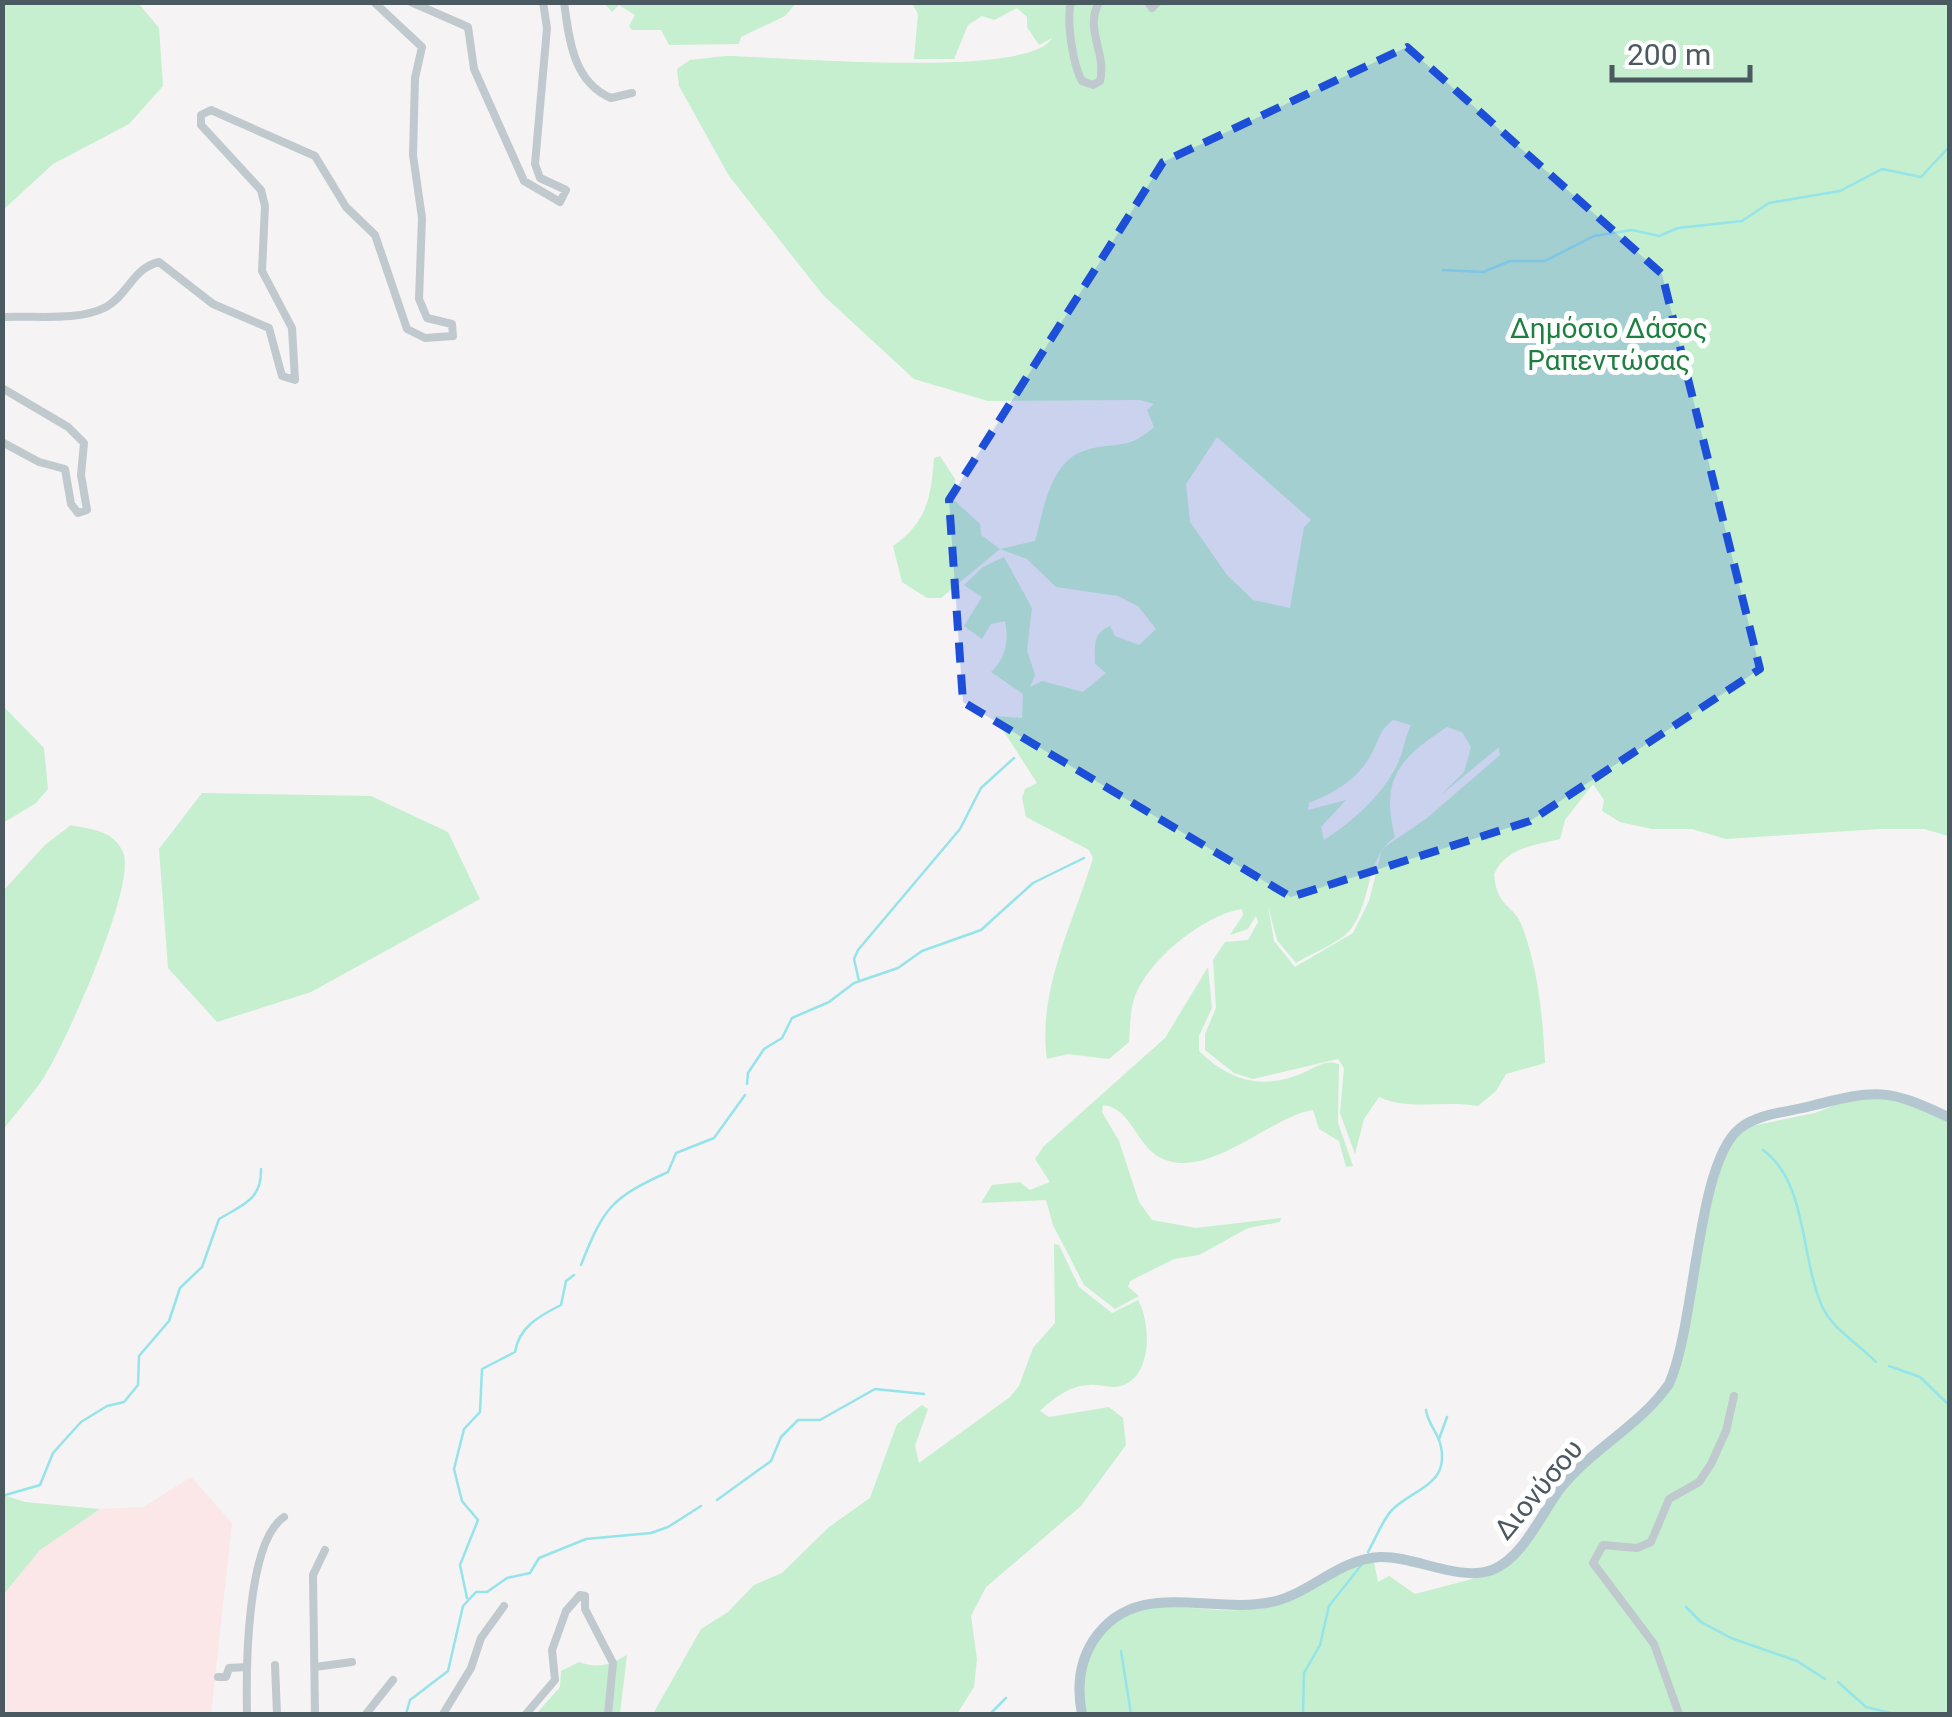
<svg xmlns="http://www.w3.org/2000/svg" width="1952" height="1717" viewBox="0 0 1952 1717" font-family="Roboto,sans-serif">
<rect width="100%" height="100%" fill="#f5f3f3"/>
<path fill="#fbe7e8" d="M191,1477L232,1523L211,1714H3V1595L40,1550L100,1509L144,1507Z"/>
<path fill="#c5efcf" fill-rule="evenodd" d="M3,2L138,3L159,28L163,86L129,124L53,164L3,210Z
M1074,2L1098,3L1097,14L1103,2L1949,3V836L1924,829H1880L1726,839L1692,829H1652L1620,822L1602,811L1604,800L1593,784L1565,820L1560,839C1533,846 1507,847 1494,874C1497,909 1513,903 1522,926C1538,968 1543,1018 1545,1063L1506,1074L1496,1091L1478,1106C1445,1100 1410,1111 1379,1097L1364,1119L1355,1154L1340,1113L1344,1068L1338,1059L1253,1079L1234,1073L1205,1050V1034L1216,1008L1213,960L1225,942L1248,940L1258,922L1256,916L1248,929L1230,935L1243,915L1242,909C1203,915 1143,963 1133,1003C1130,1015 1130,1029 1129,1042L1109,1059L1068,1054L1047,1059C1037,991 1074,921 1093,858L1089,850L1026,817L1022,798L1025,789L1037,783L994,716L1022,718L1023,694L991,672C1006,658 1009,641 1005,621L991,624L982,639L964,626L982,597L964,585L983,567L1004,557L1032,608L1027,650L1035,675L1030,687L1042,681L1083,692L1106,673L1095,664C1095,648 1092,633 1110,626L1115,636L1139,645L1156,629L1138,606L1118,596L1056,587L1027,559L1000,549L941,598H927L902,582L893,546C927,522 931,498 934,458L940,456L955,479L954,500L980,524L981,535L1000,549L1035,541C1043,513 1049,465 1081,452C1110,440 1126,453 1154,427L1147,410L1154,404L1140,400L988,401L914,379L823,295L729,176L679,86L677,69L690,60L725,56C776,56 1029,80 1052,38L1039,45L1027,27V17L1017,8L994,20L982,16L968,25L954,59H914L918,14L912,3H1069L1065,17L1068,33ZM1217,437L1311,520L1304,527L1290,608L1253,600L1227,575L1190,522L1186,484ZM1393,720L1411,725C1405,737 1403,752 1398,763C1383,795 1352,822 1324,840L1321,827L1346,800L1308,810L1309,803C1335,792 1358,780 1372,753C1380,738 1379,731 1393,720ZM1447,727L1462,732L1471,747L1464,772L1441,795L1499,747L1500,755L1427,818L1382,849L1369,901L1353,933L1295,967L1274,941L1268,906L1277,940L1296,963C1312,953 1340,943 1351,929C1372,900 1366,857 1395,837C1380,780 1399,758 1447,727Z
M604,3H796L785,16L741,37L739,44L669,45L661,30H632L629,26L635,15L619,5L612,12Z
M2,705L44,748L48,789L36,803L3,823Z
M202,793L371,796L448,832L480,899L311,992L217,1022L168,968L159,849Z
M71,825C93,830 113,830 123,852C138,883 63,1050 41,1082C29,1098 15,1114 3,1130V891L45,845Z
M1208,967L1212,1008L1199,1036V1051C1231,1083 1267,1091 1309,1070C1321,1064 1327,1060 1339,1064L1338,1123L1353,1166L1346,1167L1339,1141L1319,1129L1313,1110C1270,1116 1206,1183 1159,1157C1136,1144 1131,1108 1103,1105L1102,1112L1119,1141L1139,1202L1152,1220L1196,1228L1281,1218L1280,1222L1248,1228L1199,1255L1174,1259L1130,1281L1128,1287L1139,1296L1115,1309L1084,1285L1053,1225L1046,1200L981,1203L992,1185L1020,1182L1030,1190L1050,1182L1035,1159L1044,1146L1165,1038Z
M1858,1096L1891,1097L1949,1122V1714H1085C1081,1690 1083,1661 1098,1640C1144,1580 1206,1623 1265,1606C1303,1595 1335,1569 1374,1562L1378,1582L1389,1576L1415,1594L1502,1571L1578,1474L1666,1392L1720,1166L1730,1144L1747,1127L1815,1113Z
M1054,1244L1059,1245L1079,1287L1112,1313L1138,1300C1151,1323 1153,1376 1121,1386C1111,1389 1099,1384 1089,1385C1071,1385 1052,1399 1040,1411L1049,1417L1109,1407L1123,1418L1126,1445L1081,1506L986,1587L971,1616L977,1659L974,1687L957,1714H653L701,1629L728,1612L754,1585L782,1573L829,1527L870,1498L897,1424L922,1405L928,1409L915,1446L919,1463L1010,1397L1019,1386L1033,1348L1055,1323Z
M3,1495L25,1502L100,1509L40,1550L3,1595Z
M627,1655L620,1714H536L560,1687L561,1671L579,1662C599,1669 609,1665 627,1655Z"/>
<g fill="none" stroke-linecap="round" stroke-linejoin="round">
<path stroke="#95e4e9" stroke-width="2.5" d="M1443,270L1483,272L1510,261H1545L1594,236L1632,230L1659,236L1678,228L1742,221L1769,203L1840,191L1882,169L1921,177L1950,146
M859,981L854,959L858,950L960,829L981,788L1014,758
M747,1084L748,1073L764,1049L782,1038L792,1018L829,1002L854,983L898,968L922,951L981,930L1033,883L1084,858
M1763,1150C1808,1183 1800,1257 1822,1306C1832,1329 1859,1344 1876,1362
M581,1265C604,1207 611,1198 668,1172L676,1153L714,1138L745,1095
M1889,1366L1920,1377L1950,1406
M1439,1439L1447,1417
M2,1496L40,1485L53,1453L81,1422L107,1406L124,1402L138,1385L139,1356L169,1321L180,1288L202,1267L219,1219C242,1205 262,1200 261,1169
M717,1500L771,1461L781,1437L798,1420H820L875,1389L924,1394
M1368,1552C1375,1540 1383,1519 1392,1510C1412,1489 1449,1486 1441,1447C1439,1433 1428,1425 1426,1410
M467,1598L460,1565L478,1520L462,1501L454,1469L464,1429L480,1412L482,1369L515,1352C519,1327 539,1316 561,1305L566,1281L574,1275
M1686,1607L1701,1622L1731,1638L1797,1661L1825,1679
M1121,1651L1131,1714
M1838,1682L1866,1707L1895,1714
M406,1714L410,1700L448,1671L463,1606L476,1592H487L507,1578L530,1573L539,1558L586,1539L651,1533L668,1527L701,1506
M990,1714L1006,1698
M1303,1714L1304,1673L1320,1645L1329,1606L1363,1563"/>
<path stroke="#bfc9ce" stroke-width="8" d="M411,2L468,27L474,69L524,181L560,202L566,190L540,178L535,164L547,28L543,2
M564,2C569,39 573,82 611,98L632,93
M1071,2C1066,20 1073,65 1082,81L1093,85L1100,81C1107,53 1084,30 1099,2
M1148,2L1152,8L1158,2
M2,317C34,315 77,322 106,307C128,295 133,268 159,262L213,304L269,328L282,376L295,380L292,328L262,271L265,206L261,190L201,125V115L211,110L315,156L346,207L375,235L407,329L425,338L453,336L452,324L427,318L419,299L422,218L413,155L415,78L422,47L374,2
M2,388L68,427L84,443L81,475L87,510L78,513L71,504L65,469L39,462L2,442
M275,1665L277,1714
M315,1667L352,1662
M218,1677H226L229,1668L246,1667
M247,1714C246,1672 246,1542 284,1517
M315,1714L313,1575L325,1550
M366,1714L393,1680
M443,1714L471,1668L481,1638L504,1606
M526,1714L555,1680L552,1650L566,1611L580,1595L585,1596V1609L613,1663L608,1714
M1679,1714L1654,1644L1593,1563L1603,1545L1637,1548L1651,1542L1669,1499L1699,1482L1711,1464L1726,1431L1734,1396"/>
<path stroke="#b4c6cf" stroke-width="10" d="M1082,1714C1077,1689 1079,1663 1093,1641C1136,1575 1212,1617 1276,1601C1313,1591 1340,1559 1380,1557C1415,1556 1459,1582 1492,1570C1523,1558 1541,1514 1560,1489C1591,1449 1640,1426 1669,1384C1696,1325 1696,1165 1739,1129C1758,1113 1789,1112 1811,1106C1877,1089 1887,1088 1950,1118"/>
</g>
<path fill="#1d4ed8" fill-opacity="0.2" stroke="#1d4ed8" stroke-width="8" stroke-dasharray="20 12" stroke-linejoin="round" d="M1407,47L1662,274L1760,669L1530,821L1291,897L963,702L949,500L1163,162Z"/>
<g text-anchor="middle" stroke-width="10" stroke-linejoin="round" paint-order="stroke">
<g font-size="28" fill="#1d8040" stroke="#fff">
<text x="1609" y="338">Δημόσιο Δάσος<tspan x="1609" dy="32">Ραπεντώσας</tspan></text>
</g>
<g font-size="28" fill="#4b5960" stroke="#fff">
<text transform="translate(1538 1489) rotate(-50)" y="10">Διονύσου</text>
</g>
</g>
<rect width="1952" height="1717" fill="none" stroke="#4b5960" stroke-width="10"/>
<path d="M1612 65v15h138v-15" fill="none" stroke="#4b5960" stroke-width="5"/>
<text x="1627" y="65" font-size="30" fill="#4b5960" stroke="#ffffff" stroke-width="8" paint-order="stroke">200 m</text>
</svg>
